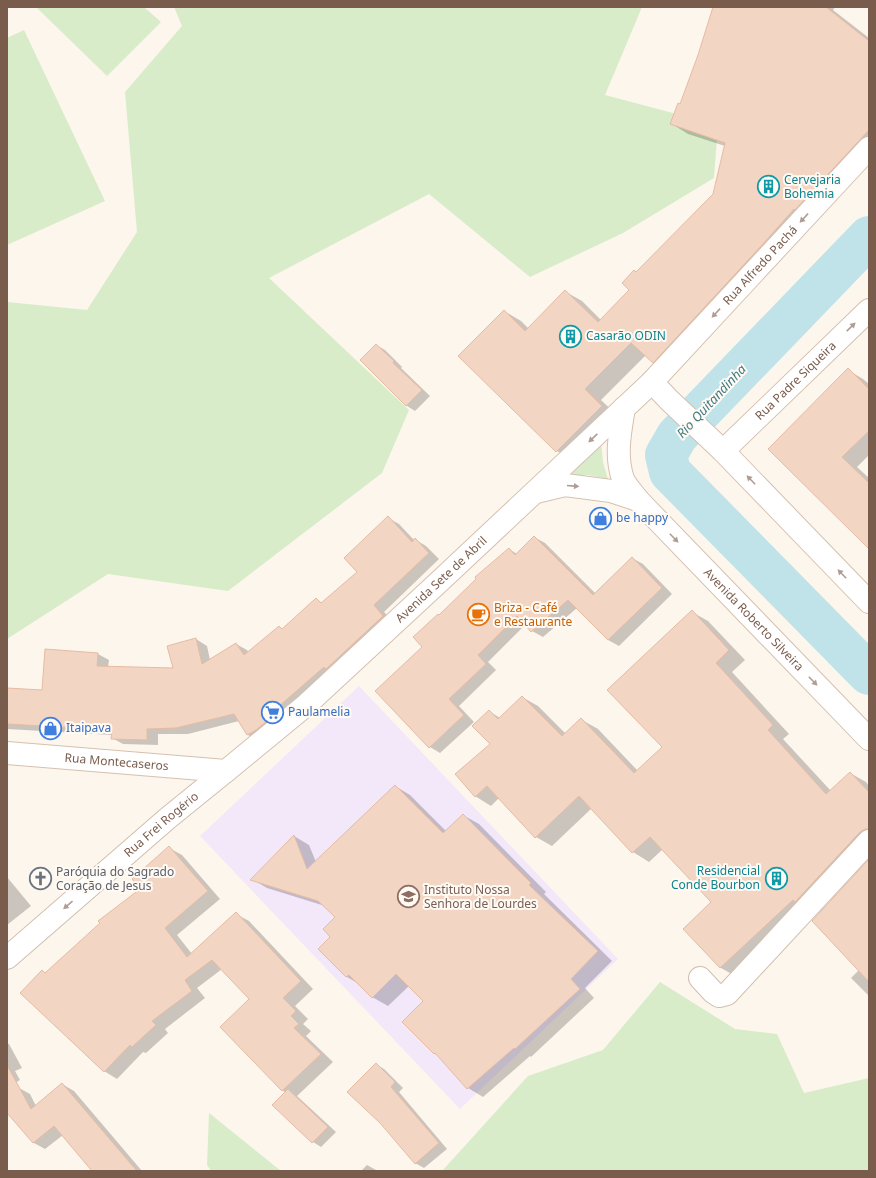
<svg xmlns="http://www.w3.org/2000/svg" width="876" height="1178" viewBox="0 0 876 1178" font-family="'Noto Sans',sans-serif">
<rect width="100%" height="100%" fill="#fdf6ec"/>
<path fill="#f3e8fa" d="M359,686L618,959L460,1109L200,836Z"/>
<path fill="#d8ecc9" d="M36,7H144L161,22L107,76Z
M174,7H642L605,95L718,125L714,178L623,233L530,277L429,194L269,278L409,410L382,473L228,591L108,574L7,639V302L87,310L137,232L125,92L182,26Z
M24,30L105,201L7,245V38Z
M601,442L603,462L608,479L588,475H566Z
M660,982L735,1029L777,1034L804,1093L869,1078V1171H442L528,1076L603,1050Z
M209,1113L281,1171H211L207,1165Z"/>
<path fill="#0003" d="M714,7H835L833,10L869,38V158L670,372L653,362L646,355L601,400L618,416L574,461L557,451L504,311L521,321L529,329L566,292L582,301L601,320L631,290L634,271L637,273L714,195L725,146L688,134L672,124L681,105L699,55Z
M376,345L385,350L402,367L401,368L430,396L415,411L407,406L361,360Z
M848,370L863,379L869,384V455L857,467L869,478V548L769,449Z
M388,518L399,524L415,541L416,540L426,546L439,559L384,612L394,623L259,741L248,735L239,721L188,734H158V745L123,744L112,738V735L7,729V689L43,691L98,654L109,660L108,667L174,669L196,639L207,646L210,660L236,644L247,650L249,653L279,627L283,629L316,599L322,603L358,572Z
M534,537L545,543L596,594L632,558L643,564L672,594L619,646L608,640L577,608L543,637L532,631L526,624L488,662L496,670L459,706L474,722L440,753L430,747L423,647L440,616L509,549L517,554Z
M692,612L708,621L745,660L732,672L789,734L783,739L831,791L850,773L866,782L869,786V849L737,977L721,968L684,929L712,903L663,849L649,862L633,852L592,808L552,846L536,837L499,798L491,806L475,796L491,744L489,711L500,718L522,697L538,706L566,734L582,720L598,729L638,771L663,747Z
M395,786L410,795L447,832L463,815L479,824L546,892L544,894L612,961L585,988L594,998L531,1057L530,1056L483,1097L468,1088L439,1056L435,1054L403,1022L424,1001L409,986L388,1006L372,997L359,984L347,977L319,949L332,937L336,917L325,906L267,888L252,879L294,836L309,845L316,862Z
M169,848L182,855L220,899L177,935L192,954L236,914L249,921L313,989L295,1006L308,1019L303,1024L311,1031L306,1036L333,1062L297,1096L336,1132L321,1147L313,1142L286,1093L282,1090L250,999L222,969L197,988L205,998L165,1029L168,1033L146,1053L143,1052L117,1079L104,1071L42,971L46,973L142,889Z
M869,861V996L851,978L859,970Z
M7,877L31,906L7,925Z
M7,1043L9,1044L22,1068L15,1071L20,1080L7,1088Z
M376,1064L384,1069L403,1088L399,1092L447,1149L424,1168L415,1163Z
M62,1084L74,1091L142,1171H94L63,1135L45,1149L34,1143L7,1111V1099L19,1088L30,1094L36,1106Z
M367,1165L376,1170L377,1171H361Z"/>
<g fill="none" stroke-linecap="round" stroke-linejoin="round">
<path stroke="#bfe3e8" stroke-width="42" d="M869,237L677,436L666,455L670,472L869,674"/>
</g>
<path fill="#f3d5c3" stroke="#e6bba3" d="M713,7H826L869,41V130L795,210L794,209L763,244L653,363L631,343L585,389L602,406L556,452L458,356L504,310L525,331L565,290L598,322L629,290L622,283L634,270L636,272L713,194L725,143L670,124L678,103L680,104L698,55Z
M376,344L394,361L393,363L422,390L406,406L360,360Z
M848,368L869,389V431L842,457L869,483V549L768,449Z
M388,516L412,542L415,538L429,553L374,605L383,616L326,669L324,667L277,708L279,711L256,730L247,735L234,714L176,728L147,729V740L111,739L112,730L7,724V688L42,690L45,649L98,653L97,666L173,668L167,646L196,638L202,664L236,643L244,655L279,626L282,629L316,598L321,603L357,572L344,558Z
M534,536L593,595L632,557L662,588L608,640L568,600L531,632L517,616L478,655L486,664L449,699L464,715L429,748L375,691L422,647L413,637L438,614L439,615L476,579L475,577L509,548L515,555Z
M692,610L729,650L716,663L773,725L768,730L826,794L850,772L869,792V829H865L860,832L795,902L793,900L720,968L683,929L711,902L650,837L632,853L579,796L535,838L487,786L475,797L455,774L490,744L472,726L489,710L498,719L522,696L562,736L581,718L634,773L662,747L607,690Z
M395,785L443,833L463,814L531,883L529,885L598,951L571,979L580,989L515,1049L514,1048L467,1089L435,1053L434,1054L402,1022L423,1001L396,974L372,998L349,975L346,977L318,949L330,937L323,929L335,917L318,901L250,880L294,835L307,869Z
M169,846L208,891L165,928L187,957L236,912L301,981L283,998L296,1011L291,1016L299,1024L294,1028L321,1054L282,1091L220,1027L249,999L212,960L185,980L192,991L152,1021L156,1025L132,1047L130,1045L104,1072L20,993L42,970L45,973L100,923L98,921L140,889L132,879Z
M869,859V982L812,921Z
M376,1063L395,1082L391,1087L439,1143L415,1164L380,1123L347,1092Z
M7,1065L31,1109L62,1083L137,1171H92L54,1126L33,1143L7,1113Z
M288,1089L328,1127L312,1143L272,1105Z"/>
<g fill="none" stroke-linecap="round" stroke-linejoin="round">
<defs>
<g id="minor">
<path id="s1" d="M7,958L168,818L226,771"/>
<path d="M700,978L713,992L719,996L727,994L869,841"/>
</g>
<g id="secondary">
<path d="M652,382L669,400L723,451L869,602"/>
<path id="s2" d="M624,408C620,432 615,456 623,479C626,486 633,493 638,500L869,739"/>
<path id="s3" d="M723,451L869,310"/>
<path d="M536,492L565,485L611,491L638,500"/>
<path id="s4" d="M7,753L226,771L305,706L441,580L652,382L869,148"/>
</g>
</defs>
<use href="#minor" stroke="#d1beb0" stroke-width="24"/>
<use href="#secondary" stroke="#d6c0b0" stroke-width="24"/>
<use href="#minor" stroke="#fff" stroke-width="22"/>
<use href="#secondary" stroke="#fff" stroke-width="22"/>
</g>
<defs><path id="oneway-solid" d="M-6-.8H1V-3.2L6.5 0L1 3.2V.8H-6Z"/></defs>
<g fill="#af9d94">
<use href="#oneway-solid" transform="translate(804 218) rotate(133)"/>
<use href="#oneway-solid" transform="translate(716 313) rotate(133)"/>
<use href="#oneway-solid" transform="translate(851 327) rotate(-44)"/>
<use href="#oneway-solid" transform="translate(593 438) rotate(137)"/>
<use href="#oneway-solid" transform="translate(751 480) rotate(-134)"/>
<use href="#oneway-solid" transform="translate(573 486) rotate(5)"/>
<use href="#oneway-solid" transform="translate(674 538) rotate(46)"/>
<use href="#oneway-solid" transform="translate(842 574) rotate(-134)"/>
<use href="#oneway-solid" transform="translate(813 681) rotate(46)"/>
<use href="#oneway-solid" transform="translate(68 905) rotate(139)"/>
</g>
<defs>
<symbol id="building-ring" viewBox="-11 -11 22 22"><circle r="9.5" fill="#fffaf3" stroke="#0f9aa8" stroke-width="1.5"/><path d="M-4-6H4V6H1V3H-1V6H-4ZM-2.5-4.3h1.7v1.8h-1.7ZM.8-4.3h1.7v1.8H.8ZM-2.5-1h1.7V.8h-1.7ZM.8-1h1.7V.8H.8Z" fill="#0f9aa8"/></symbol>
<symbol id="shop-ring" viewBox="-11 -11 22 22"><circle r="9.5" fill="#fffaf3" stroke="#3f7fe0" stroke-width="1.5"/><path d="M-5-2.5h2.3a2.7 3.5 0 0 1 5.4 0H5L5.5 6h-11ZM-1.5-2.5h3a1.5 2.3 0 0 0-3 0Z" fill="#3f7fe0"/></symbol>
<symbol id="cafe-ring" viewBox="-11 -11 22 22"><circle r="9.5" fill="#fffaf3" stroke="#e8710a" stroke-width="1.5"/><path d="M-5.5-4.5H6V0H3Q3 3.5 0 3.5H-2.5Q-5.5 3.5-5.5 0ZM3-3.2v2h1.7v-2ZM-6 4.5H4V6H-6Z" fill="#e8710a"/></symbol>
<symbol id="supermarket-ring" viewBox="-11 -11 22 22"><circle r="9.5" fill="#fffaf3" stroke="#3f7fe0" stroke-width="1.5"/><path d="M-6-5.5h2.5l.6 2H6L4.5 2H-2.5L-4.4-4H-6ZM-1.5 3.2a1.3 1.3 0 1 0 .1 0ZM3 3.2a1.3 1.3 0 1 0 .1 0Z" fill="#3f7fe0"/></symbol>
<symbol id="church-ring" viewBox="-11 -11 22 22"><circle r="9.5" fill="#fffaf3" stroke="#6b7280" stroke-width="1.5"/><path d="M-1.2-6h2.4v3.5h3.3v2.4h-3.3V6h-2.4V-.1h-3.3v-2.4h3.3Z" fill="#6b7280"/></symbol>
<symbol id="school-ring" viewBox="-11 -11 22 22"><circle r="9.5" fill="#fffaf3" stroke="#8d6e63" stroke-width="1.5"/><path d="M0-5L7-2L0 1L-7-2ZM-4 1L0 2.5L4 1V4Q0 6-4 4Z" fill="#8d6e63"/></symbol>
</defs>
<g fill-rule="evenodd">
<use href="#building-ring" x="756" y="174" width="25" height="25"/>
<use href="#building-ring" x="558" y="324" width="25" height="25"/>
<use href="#shop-ring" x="588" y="506" width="25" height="25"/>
<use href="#cafe-ring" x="466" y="602" width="25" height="25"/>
<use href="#supermarket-ring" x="260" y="700" width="25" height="25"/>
<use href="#shop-ring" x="38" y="716" width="25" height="25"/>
<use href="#building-ring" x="764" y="866" width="25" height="25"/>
<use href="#church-ring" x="28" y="866" width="25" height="25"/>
<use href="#school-ring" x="396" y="884" width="25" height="25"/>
</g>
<g text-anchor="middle" stroke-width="4" stroke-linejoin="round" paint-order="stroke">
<g font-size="12" fill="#0d838f" stroke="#fffaf3" text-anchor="start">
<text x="784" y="184">Cervejaria<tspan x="784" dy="14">Bohemia</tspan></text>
<text x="586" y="340">Casarão ODIN</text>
<text x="760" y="875" text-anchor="end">Residencial<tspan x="760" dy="14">Conde Bourbon</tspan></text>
</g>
<g font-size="12" fill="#7a5c4d" stroke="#fffaf3">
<text dy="4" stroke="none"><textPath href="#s4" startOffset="956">Rua Alfredo Pachá</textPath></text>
<text dy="4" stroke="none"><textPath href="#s3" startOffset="101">Rua Padre Siqueira</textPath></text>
<text dy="4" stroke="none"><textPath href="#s4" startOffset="508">Avenida Sete de Abril</textPath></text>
<text dy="4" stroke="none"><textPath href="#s2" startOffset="264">Avenida Roberto Silveira</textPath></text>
<text dy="4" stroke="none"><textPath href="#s4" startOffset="110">Rua Montecaseros</textPath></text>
<text dy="4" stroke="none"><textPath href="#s1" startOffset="204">Rua Frei Rogério</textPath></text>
</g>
<g font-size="12" fill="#366cbe" stroke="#fffaf3" text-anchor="start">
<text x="616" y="522">be happy</text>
<text x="288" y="716">Paulamelia</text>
<text x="66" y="732">Itaipava</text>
</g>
<g font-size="12" fill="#c56008" stroke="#fffaf3" text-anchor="start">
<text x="494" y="612">Briza - Café<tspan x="494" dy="14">e Restaurante</tspan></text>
</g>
<g font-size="12" fill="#5b616d" stroke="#fffaf3" text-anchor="start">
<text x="56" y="876">Paróquia do Sagrado<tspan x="56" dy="14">Coração de Jesus</tspan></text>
</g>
<g font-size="12" fill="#785e54" stroke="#fffaf3" text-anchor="start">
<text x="424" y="894">Instituto Nossa<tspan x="424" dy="14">Senhora de Lourdes</tspan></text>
</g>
<g font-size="13" font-style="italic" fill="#437c86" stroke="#fffaf3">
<text transform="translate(711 401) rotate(-47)" y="5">Rio Quitandinha</text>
</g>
</g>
<rect width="876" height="1178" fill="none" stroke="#7a5c4d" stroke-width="16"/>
</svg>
